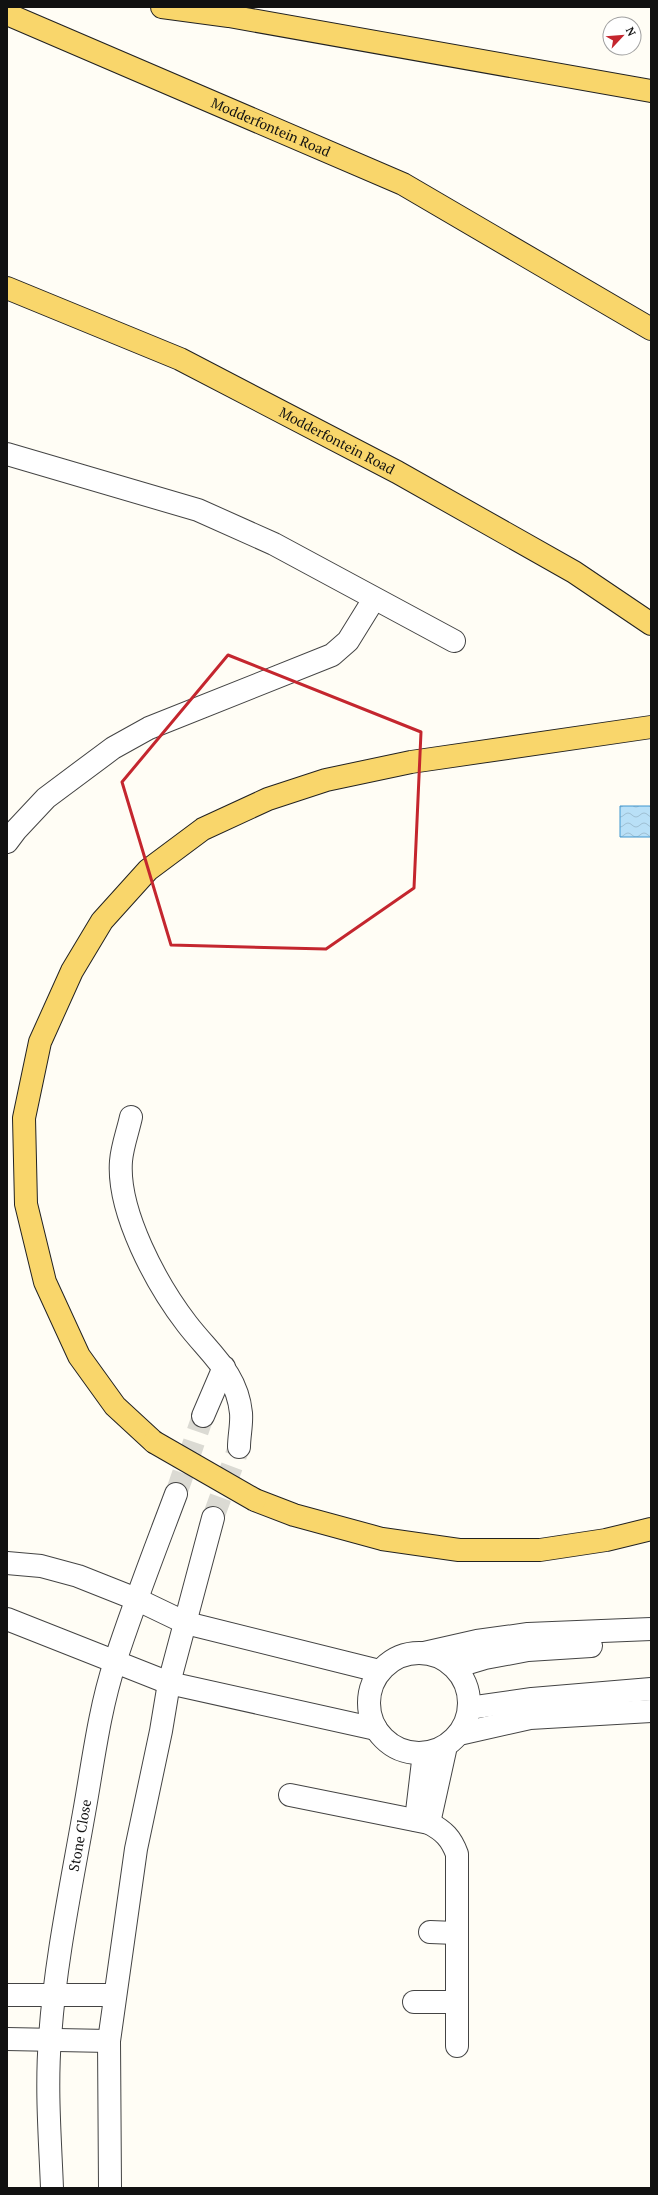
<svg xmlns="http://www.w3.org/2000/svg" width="658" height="2195" viewBox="0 0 658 2195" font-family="'PT Serif',serif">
<defs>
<pattern id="water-waves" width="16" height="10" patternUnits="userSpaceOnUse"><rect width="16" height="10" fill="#b9e0f7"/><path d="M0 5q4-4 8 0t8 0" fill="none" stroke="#9ebfd3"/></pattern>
</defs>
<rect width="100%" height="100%" fill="#fffdf5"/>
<path fill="url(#water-waves)" stroke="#3f96cf" d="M620,806H651V837H620Z"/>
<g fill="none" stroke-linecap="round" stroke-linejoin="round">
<path stroke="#dbdad3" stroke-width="22" stroke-dasharray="22 11" stroke-linecap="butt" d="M176,1494L203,1416
M213,1518L239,1447"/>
<defs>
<g id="minor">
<path d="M7,454L198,510L274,544L454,641"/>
<path d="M7,842L16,830L46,798L113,748L149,728L332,655L348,641L374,599"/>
<path d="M131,1117C128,1131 122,1147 121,1161C117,1212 157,1285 187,1324C210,1354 237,1373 241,1413C242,1424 239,1436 239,1447"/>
<path d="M203,1416L224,1367"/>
<path d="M7,1563L41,1566L78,1576L136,1599L186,1623L379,1671"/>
<path d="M7,1619L169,1683L376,1729"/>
<circle cx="419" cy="1703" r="50"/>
<path d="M424,1653L477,1641L528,1634L651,1629"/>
<path d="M455,1667L485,1658L528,1650L591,1646"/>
<path d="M469,1708L532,1699L651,1689"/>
<path d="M459,1734L530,1718L651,1711"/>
<path d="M290,1795L429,1823C444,1831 451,1838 457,1854V2046"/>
<path d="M416,1820L424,1753"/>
<path d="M429,1823L446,1746"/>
<path d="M430,1932L456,1933"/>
<path d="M7,1995H115"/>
<path d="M414,2002H456"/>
<path d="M7,2039L109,2041"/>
<path id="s1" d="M52,2188C50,2138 46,2088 50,2038C55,1963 71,1887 84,1813C93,1763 99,1711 115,1662C133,1606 155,1550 176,1494"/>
<path d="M110,2188L109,2041L136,1849L161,1731L169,1683L213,1518"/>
</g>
<g id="major">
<path d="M162,7L229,16L651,91"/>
<path id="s2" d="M7,14L403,184L651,329"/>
<path id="s3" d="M7,288L180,359L397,472L574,572L651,624"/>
<path d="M154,1442L115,1406L79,1356L45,1282L26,1204L24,1118L40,1042L72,971L102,921L148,870L203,829L268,799L326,780L411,762L651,727"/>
<path d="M255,1500L294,1515L382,1539L459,1550H540L606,1540L651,1529"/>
</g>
</defs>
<use href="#minor" stroke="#444" stroke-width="24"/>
<use href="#major" stroke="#222" stroke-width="24"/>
<use href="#minor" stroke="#fff" stroke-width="22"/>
<use href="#major" stroke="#f9d66b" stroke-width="22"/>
<defs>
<path id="major-bridge" d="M154,1442L255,1500"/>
</defs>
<use href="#major-bridge" stroke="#222" stroke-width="24" stroke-linecap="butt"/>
<use href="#major-bridge" stroke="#f9d66b" stroke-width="22"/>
</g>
<path fill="none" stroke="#c4262e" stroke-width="3" stroke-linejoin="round" d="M228,655L421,732L414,888L326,949L171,945L122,782Z"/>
<g text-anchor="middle" stroke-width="4" stroke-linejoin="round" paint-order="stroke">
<g font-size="14" fill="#111" stroke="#fff">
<text dy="5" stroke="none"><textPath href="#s2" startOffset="287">Modderfontein Road</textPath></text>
<text dy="5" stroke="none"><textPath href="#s3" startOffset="364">Modderfontein Road</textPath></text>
<text dy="5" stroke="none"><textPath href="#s1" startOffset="355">Stone Close</textPath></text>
</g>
</g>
<rect width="658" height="2195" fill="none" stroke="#111111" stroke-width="16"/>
<g transform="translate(622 36) rotate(64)"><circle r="19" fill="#ffffff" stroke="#a0a0a0"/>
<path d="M0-3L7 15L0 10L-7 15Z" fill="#c4262e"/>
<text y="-6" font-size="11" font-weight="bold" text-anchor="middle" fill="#111111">N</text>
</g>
</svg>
